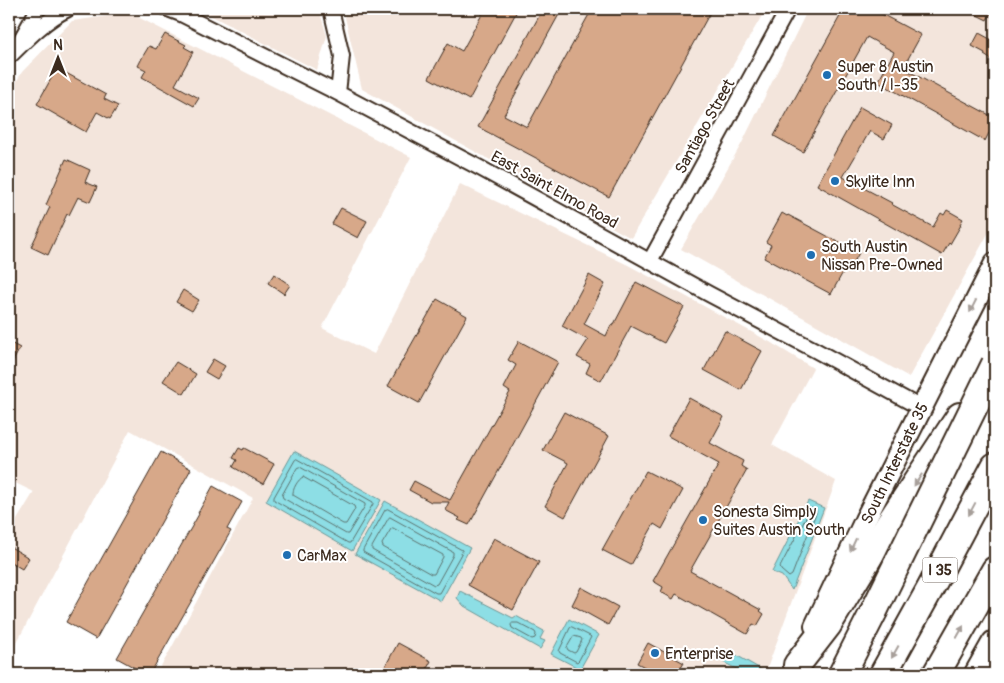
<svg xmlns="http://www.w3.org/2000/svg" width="1004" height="683" viewBox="0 0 1004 683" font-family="Pangolin,sans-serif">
<rect width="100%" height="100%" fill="#fff"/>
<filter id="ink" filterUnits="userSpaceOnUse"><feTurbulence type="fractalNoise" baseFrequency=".02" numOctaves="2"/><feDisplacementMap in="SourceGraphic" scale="10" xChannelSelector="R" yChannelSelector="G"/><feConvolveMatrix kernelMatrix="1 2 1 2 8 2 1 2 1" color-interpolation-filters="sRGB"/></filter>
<g filter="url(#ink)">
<path fill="#f3e5dc" d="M198,9H319L327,36L317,70Z
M343,9H766L631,238L362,89Z
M808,9H995V221L909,377L681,249L742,143Z
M130,13L411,157L322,328L374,354L460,184L628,265L770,342L813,368L772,445L836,481L765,674H156L167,656L253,498L130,430L9,657V533L34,492L9,480V94L22,72L72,21Z"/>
<path fill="#8ddee5" stroke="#6c9695" d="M294,451L381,500L352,551L266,501Z
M385,501L470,548L441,601L355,554Z
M808,501L824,508L792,590L782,576L772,572Z
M460,591L513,618L516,616L544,631L540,639L545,641L540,649L464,606L457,598Z
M569,619L599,635L580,669L551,654Z
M729,651L764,671L763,674H746L723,662Z"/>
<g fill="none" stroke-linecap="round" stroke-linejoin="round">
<path stroke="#5c726e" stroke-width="1" d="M297,459L373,502V504L350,543H348L274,500V497L295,460Z
M300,467L365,504V506L348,534H346L283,498L282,495L297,468Z
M303,477L354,506L355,509L346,524H343L293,495C292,490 298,479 303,477Z
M812,508L816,510V513L792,575L789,577L781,570L780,567L810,510Z
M388,509L462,550V552L439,593H436L363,552V550L385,510Z
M390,517L453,552V555L437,584L434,585L372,550V547L388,519Z
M393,528L443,555V557L434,574H431L383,547L382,544L391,529Z
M513,623H518L535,632L536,634L535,638L532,639L512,628L511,625Z
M572,627L590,636L591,637L579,660L577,662L560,653L559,651L570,628Z
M574,636L581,638L582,640L576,652L574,653L568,650L567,648Z"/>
</g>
<path fill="#d7a889" stroke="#3b2a1e" d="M485,9H518L469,100L429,78L448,43L462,51Z
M543,9H562L504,115L527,127L592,9H712L609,197L478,127Z
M844,9H872L921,35L903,68L995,118V136L989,133L985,141L878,82L894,52L867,37L803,152L774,136Z
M965,9H993L987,20Z
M979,33L992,40L995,33V62L984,55L985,53L972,46Z
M165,34L186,45L184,47L193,52L175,85L199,98L194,106L142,77L146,70L138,66L143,56L149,46L156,49Z
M57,68L106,95L104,99L118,106L110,119L97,112L86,132L37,104Z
M860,107L892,125L884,139L870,131L843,177L892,203L891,204L933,227L941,213L944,215L947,210L963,219L960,224L961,225L950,244L949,243L942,255L817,185Z
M66,159L90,170L85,182L97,187L90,202L78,197L69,215L67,214L48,255L31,247L50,207L46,205Z
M341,208L367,221L358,238L332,224Z
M782,213L787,216L788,215L859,253L851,267L847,265L831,294L764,258L771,245L766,242Z
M274,274L290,285L284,294L268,283Z
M589,275L605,284L584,324L606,336L611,325L613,326L636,282L684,307L664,343L631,326L601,381L586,373L590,364L577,357L588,340L562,326Z
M183,290L199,300L192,311L176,302Z
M437,299L467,316L419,403L388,386Z
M725,331L762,351L741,390L704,370Z
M519,341L558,362L469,525L458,520L460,518L445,510L449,502H431L409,490L414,481L450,500L510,392L504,388L516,365L508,360Z
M9,342L20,348L9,369Z
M213,359L225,366L217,379L205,372Z
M176,362L196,374L184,394L163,381Z
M689,398L724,417L710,443L743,461L741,466L747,470L690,571L761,610L760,611L764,614L757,626L753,624L747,634L676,594L673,599L661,592L663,587L653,581L719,464L668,436Z
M564,412L609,436L565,517L545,506L568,463L543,450Z
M239,448L243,450L244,448L274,464L263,484L233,467L237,460L233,458Z
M161,452L191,469L96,639L66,622Z
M646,471L683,490L662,529L654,524L631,565L602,550Z
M213,486L242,502L227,529L231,531L150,674H146L117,658L199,514L198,513Z
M494,538L539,562L513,610L468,585Z
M9,546L29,558L22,569L9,561Z
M581,587L618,607L608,625L572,605Z
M398,643L431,661L424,674H381Z
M648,643L684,663L677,674H658L637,663Z"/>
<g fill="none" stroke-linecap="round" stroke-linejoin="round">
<defs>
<path id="street" d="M168,9L181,14L338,93L480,168L709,294L815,350L921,408
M331,9L342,56L338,93
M20,41L38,9
M12,54C29,37 47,19 68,9
M650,261L788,9"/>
<path id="secondary" d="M815,626L865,520L995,263"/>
<path id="highway" d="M797,665L828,625L890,522L960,416
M842,674L874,611
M883,674L930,589L995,466
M936,674L995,570
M978,674L995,644"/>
</defs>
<use href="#street" stroke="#3b2a1e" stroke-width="18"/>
<use href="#secondary" stroke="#3b2a1e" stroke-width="24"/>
<use href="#highway" stroke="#3b2a1e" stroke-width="30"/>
<use href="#street" stroke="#fff" stroke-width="14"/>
<use href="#secondary" stroke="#fff" stroke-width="20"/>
<use href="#highway" stroke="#fff" stroke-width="26"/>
<defs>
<path id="highway-bridge" d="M874,611L995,364"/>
</defs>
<use href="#highway-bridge" stroke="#3b2a1e" stroke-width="30" stroke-linecap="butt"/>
<use href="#highway-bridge" stroke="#fff" stroke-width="26"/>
</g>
<defs><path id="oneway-solid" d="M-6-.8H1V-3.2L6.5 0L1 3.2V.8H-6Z" transform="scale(1.25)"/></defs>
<g fill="#a79f9a">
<use href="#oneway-solid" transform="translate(973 306) rotate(117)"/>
<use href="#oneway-solid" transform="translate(918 480) rotate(123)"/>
<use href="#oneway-solid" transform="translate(972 509) rotate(118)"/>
<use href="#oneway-solid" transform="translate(853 545) rotate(115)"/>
<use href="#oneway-solid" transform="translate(960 632) rotate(-61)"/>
<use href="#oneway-solid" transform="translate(895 652) rotate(119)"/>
</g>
</g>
<g fill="#1f6fb2" stroke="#fff" stroke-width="2">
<circle cx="827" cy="75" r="5"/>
<circle cx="835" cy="181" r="5"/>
<circle cx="811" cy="255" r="5"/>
<circle cx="703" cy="520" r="5"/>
<circle cx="287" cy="555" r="5"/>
<circle cx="655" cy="653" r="5"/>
</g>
<g text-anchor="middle" stroke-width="4" stroke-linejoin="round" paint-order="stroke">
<rect fill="#fff" stroke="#766a62" stroke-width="1" x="922.5" y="557.5" width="35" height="25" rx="4"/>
<g font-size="15" font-weight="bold" fill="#3b2a1e">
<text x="940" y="575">I 35</text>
</g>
<g font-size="16" fill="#3b2a1e" stroke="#fff" text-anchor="start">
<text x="837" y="72">Super 8 Austin<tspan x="837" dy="18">South / I-35</tspan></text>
<text x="845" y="187">Skylite Inn</text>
<text x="821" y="252">South Austin<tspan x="821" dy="18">Nissan Pre-Owned</tspan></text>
<text x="713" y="517">Sonesta Simply<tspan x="713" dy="18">Suites Austin South</tspan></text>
<text x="297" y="561">CarMax</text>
<text x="665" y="659">Enterprise</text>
</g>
<g font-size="16" fill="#3b2a1e" stroke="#fff">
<text transform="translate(704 126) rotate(-61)" y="6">Santiago Street</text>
<text transform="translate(555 189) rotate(29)" y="6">East Saint Elmo Road</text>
<text transform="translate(894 463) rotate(-64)" y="6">South Interstate 35</text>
</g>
</g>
<rect width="1004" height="683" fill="none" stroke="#fff" stroke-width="30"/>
<rect x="15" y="15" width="974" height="653" fill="none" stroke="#3b2a1e" stroke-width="2" filter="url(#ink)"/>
<g transform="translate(58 58)" stroke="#ffffff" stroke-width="4" paint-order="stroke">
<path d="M0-4L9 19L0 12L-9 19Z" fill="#3b2a1e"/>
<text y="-8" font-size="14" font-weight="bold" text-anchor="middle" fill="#3b2a1e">N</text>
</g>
</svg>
